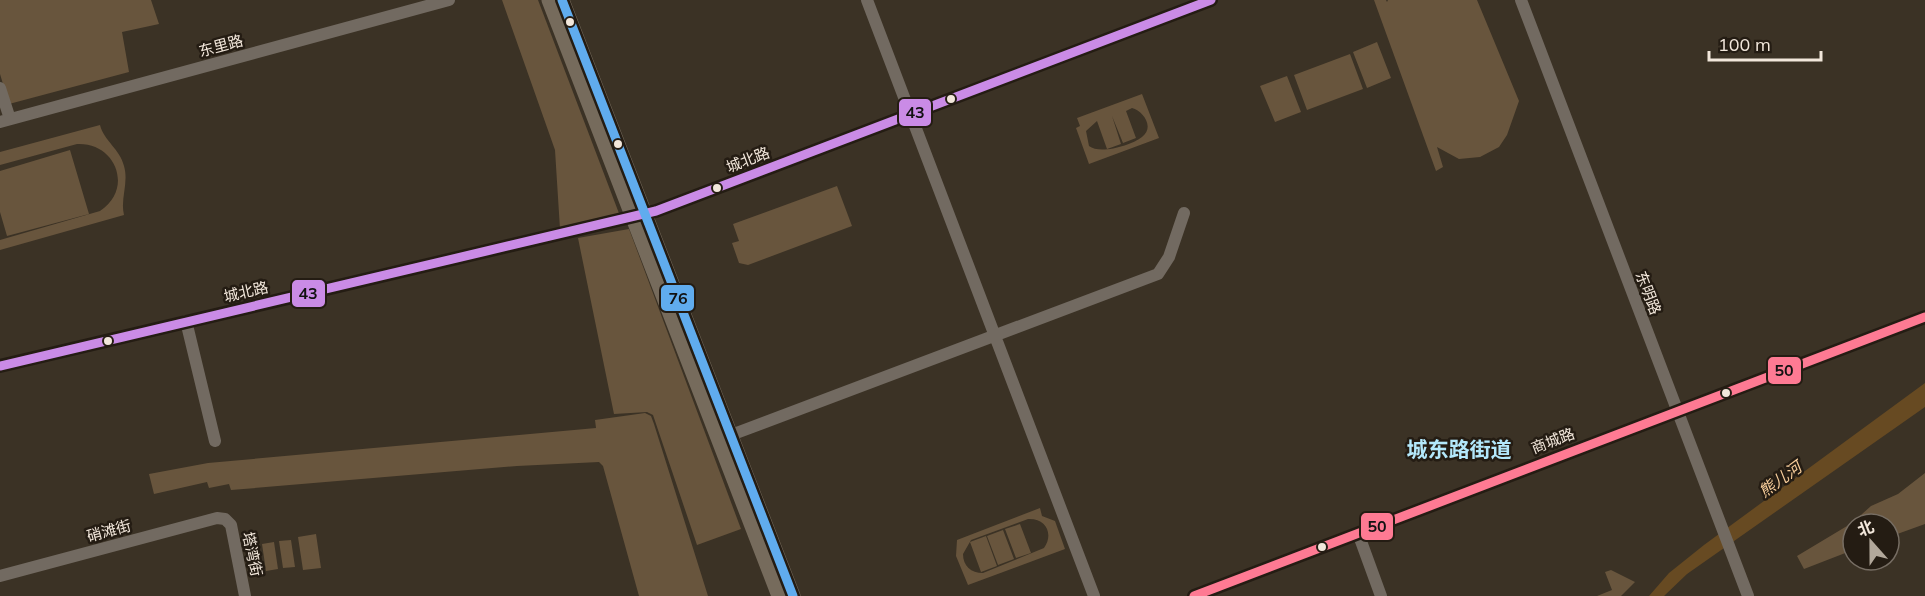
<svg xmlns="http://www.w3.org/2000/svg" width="1925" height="596" viewBox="0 0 1925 596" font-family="Mulish,'Noto Sans SC',sans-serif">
<rect width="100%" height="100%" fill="#3b3225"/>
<path fill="#68553d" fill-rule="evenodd" d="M0,0H151L159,24L122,32L129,72L9,104L0,74Z
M502,0H538L620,216L560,229L555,150Z
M1374,0H1386L1387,2L1388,0H1477L1519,101L1507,135L1499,147L1480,157L1459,159L1437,147L1443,167L1436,171Z
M1377,42L1391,78L1367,88L1353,52Z
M1350,54L1363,89L1307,110L1294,75Z
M1287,76L1301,112L1275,122L1260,86Z
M1142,94L1159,138L1089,164L1076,128L1080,126L1077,118ZM1132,108C1143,111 1155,127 1142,137C1132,145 1100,155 1089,146L1086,131L1097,121L1107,149L1121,144L1112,116L1123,143L1136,138L1126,111Z
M100,125C104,141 120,149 124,166C129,183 120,199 124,215L0,250V240L100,211C134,189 116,142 77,144L0,165V152Z
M70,150L89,214L7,236L0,212V171Z
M837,186L852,226L748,265L739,263L732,243L739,241L733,224Z
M629,229L741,529L697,545L653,415L647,412L614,414L578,238Z
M645,413L651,416L654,424L708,596H639L603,466L599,462L517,466L231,490L229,484L209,488L207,482L154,494L149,474L208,463L596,428L595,420Z
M1925,473V524L1889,537V524H1853V550L1804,569L1797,556L1852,523L1871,506L1898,494Z
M1040,508L1042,516L1055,521L1065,549L968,585L956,556L957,540ZM1028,519C1046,518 1054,534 1044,548L983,573C971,573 963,566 963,554L971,540Z
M1020,524L1031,553L1016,558L1005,529Z
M1003,530L1014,559L998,565L987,536Z
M316,534L321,568L303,570L298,537Z
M986,536L997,566L981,572L970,542Z
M291,540L295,567L283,568L279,541Z
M274,542L278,569L266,571L262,544Z
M1611,570L1635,582L1621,596H1597L1612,590L1605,572Z"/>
<path fill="#674a22" d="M1925,383V407L1687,574L1664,596H1649L1669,573L1704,545Z"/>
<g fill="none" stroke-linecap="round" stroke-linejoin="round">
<path stroke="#726a61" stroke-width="12" d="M867,0L1094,596
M1521,0L1748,596
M0,88L10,119
M0,122L449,0
M186,321L215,441
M0,366L656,211L1211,0
M731,435L1158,274L1169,257L1184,213
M1358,533L1381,596
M0,576L217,518L225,519L231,525L245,596
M1194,596L1925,317"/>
<path stroke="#766b5c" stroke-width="15" d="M549,0L779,596
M562,0L793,596"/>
<defs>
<path id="bus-1" d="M0,366L656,211L1211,0"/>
<path id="bus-2" d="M562,0L793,596"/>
<path id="bus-3" d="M1194,596L1925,317"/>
</defs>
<use href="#bus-1" stroke="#241c13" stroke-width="14"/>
<use href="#bus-2" stroke="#241c13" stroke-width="14"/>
<use href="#bus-3" stroke="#241c13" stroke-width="14"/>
<use href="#bus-1" stroke="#ca8be6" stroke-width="9"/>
<use href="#bus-2" stroke="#60acee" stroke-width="9"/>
<use href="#bus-3" stroke="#fe7a93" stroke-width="9"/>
</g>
<g fill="#f2e7db" stroke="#241c13" stroke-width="2">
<circle cx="570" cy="22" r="5"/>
<circle cx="951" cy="99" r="5"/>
<circle cx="618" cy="144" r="5"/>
<circle cx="717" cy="188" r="5"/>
<circle cx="108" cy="341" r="5"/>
<circle cx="1726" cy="393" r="5"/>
<circle cx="1322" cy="547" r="5"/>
</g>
<g text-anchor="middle" stroke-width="5" stroke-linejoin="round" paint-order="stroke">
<g font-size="15" fill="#f2e7db" stroke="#241c13">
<text transform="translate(221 46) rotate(-15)" y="5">东里路</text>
<text transform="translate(748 160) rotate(-21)" y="5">城北路</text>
<text transform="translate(246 292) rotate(-13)" y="5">城北路</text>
<text transform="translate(1648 293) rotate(69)" y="5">东明路</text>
<text transform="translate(1553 441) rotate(-21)" y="5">商城路</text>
<text transform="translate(109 531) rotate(-15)" y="5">硝滩街</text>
<text transform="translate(252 554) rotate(78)" y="5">塔湾街</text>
</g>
<g font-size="16" font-style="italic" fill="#f8ce9b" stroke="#241c13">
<text transform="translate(1780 479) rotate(-36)" y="6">熊儿河</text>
</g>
<g font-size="21" font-weight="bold" fill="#b3e8fb" stroke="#241c13">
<text x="1459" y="457">城东路街道</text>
</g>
</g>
<g stroke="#241c13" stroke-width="2">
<rect x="898" y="98" width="34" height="29" rx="6" fill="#ca8be6"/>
<rect x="291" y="279" width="35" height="29" rx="6" fill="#ca8be6"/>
<rect x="660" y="284" width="35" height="28" rx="6" fill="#60acee"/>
<rect x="1767" y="356" width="35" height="29" rx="6" fill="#fe7a93"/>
<rect x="1360" y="512" width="34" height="29" rx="6" fill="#fe7a93"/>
</g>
<g font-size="16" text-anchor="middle" font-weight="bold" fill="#111">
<text x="915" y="118">43</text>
<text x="308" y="299">43</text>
<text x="678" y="304">76</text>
<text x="1784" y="376">50</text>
<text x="1377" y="532">50</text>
</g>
<g transform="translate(1871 542) rotate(339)"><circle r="28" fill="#241c13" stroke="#766d63" stroke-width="1.5"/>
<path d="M0-4.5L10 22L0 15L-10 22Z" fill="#b2a89b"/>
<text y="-9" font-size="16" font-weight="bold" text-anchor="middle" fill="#f2e7db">北</text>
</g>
<path d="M1709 51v9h112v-9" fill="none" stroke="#f2e7db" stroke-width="3"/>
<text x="1718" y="51" font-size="18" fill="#f2e7db" stroke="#241c13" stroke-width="4.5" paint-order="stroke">100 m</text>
</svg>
